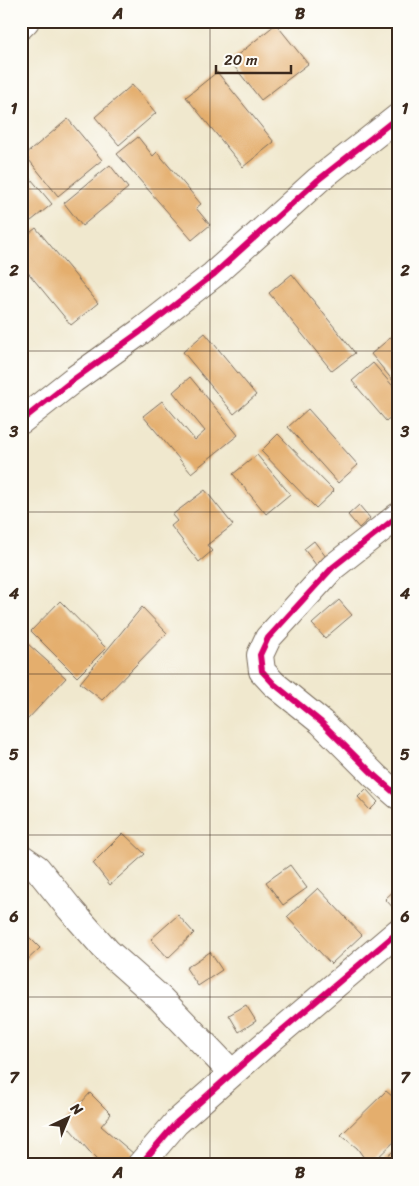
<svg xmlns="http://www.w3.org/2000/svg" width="419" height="1186" viewBox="0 0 419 1186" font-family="Sriracha,sans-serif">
<rect width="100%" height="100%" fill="#fdfcf7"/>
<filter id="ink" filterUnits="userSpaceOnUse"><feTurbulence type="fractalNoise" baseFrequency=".02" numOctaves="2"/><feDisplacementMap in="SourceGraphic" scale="10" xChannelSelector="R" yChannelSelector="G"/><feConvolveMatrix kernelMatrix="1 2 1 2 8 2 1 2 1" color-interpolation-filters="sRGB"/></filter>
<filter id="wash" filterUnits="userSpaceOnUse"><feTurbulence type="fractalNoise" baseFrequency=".0096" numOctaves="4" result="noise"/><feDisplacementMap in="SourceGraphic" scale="20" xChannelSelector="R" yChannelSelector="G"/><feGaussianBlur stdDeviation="1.12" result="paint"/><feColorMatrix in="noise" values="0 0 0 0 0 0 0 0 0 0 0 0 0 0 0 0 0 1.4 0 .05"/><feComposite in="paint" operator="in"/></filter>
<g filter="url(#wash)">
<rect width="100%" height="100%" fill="#f0e8ce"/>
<g id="blocks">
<path fill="#e4ae6d" d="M276,24L308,64L261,100L230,61Z
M217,72L274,142L243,167L186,97Z
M132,85L156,113L119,145L95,117Z
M68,119L102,160L58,196L25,155Z
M138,137L153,156L157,152L201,204L196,208L210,225L192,240L117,154Z
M110,165L128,188L82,226L64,203Z
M21,167L52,204L31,221L21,208Z
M36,228L98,303L71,325L21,264V240Z
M292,274L355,353L332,371L269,293Z
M205,333L256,395L234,414L183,352Z
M396,333L398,335V387L371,354Z
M373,363L398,392V411L386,421L352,381Z
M190,377L238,435L191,473L143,416L162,401L195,440L205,431L173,392Z
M308,409L358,465L338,483L288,427Z
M278,434L334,491L316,508L261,451Z
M257,455L290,494L266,514L233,474Z
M205,490L233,525L207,545L212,551L199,562L171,526L177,521L172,515Z
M359,505L370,518L359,528L348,515Z
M314,541L326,557L316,565L304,549Z
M339,600L352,615L325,638L312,624Z
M60,601L106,648L77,677L31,631Z
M142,607L167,633L102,700L80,683Z
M28,644L66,678L27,720L21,714V651Z
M366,789L378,802L370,810L358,797Z
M123,833L145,854L110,885L93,863Z
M290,865L307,888L283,905L266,882Z
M398,887V913L385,899Z
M318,888L362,935L331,964L287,917Z
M178,915L194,933L168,958L151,939Z
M23,931L40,948L21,966V932Z
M210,952L222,970L198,986L186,968Z
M246,1005L256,1021L239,1032L229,1015Z
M386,1091L398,1101V1138L370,1165H369L357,1148L341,1135Z
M90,1093L111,1114L101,1126L134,1154L124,1165H101L64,1122Z
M398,1147V1165H392L384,1159Z"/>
</g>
</g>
<g filter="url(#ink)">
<use href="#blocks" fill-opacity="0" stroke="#7a6c5c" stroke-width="1"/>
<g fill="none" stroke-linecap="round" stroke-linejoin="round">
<defs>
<path id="minor" d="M21,26L26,21
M21,421L73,380L140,332L213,275L318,180L398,117
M398,516L333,567L268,638L260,655L262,671L274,684L321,722L375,776L398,796
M21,857L37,868L70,909L108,952L161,999L232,1073
M140,1165L176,1123L262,1047L398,932"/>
</defs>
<use href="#minor" stroke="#7a6c5c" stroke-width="28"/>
<use href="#minor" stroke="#fff" stroke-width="26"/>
<defs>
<path id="cycleway" d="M21,421L73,380L140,332L213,275L318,180L398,117
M398,516L333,567L268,638L260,655L262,671L274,684L321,722L375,776L398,796
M140,1165L176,1123L262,1047L398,932"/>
</defs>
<use href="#cycleway" stroke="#fdfcf7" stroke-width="9"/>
<use href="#cycleway" stroke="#d6006c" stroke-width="6"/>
</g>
</g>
<path fill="none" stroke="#3b2a1e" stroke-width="1" stroke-opacity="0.55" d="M210,21V1165M21,189H398M21,351H398M21,512H398M21,674H398M21,835H398M21,997H398"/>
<rect width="419" height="1186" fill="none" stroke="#fdfcf7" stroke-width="55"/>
<g transform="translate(68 1118) rotate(44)" stroke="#fdfcf7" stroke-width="4" paint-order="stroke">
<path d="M0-4L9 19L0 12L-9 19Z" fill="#3b2a1e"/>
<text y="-8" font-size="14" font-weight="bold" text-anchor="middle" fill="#3b2a1e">N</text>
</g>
<path d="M216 65v8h75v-8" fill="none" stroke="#3b2a1e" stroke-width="2.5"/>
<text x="224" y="65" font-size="15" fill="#3b2a1e" stroke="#fdfcf7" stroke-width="4" paint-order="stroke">20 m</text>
<rect x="28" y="28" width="364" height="1130" fill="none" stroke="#3b2a1e" stroke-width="2"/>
<g font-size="16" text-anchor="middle" font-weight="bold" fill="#3b2a1e">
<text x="118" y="19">A</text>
<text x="300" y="19">B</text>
<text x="14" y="114">1</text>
<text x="405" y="114">1</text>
<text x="14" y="276">2</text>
<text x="405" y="276">2</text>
<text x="14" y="437">3</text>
<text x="405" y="437">3</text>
<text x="14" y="599">4</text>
<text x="405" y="599">4</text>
<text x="14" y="760">5</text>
<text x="405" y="760">5</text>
<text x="14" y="922">6</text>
<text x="405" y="922">6</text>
<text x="14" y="1083">7</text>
<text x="405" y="1083">7</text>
<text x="118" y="1178">A</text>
<text x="300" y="1178">B</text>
</g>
</svg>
